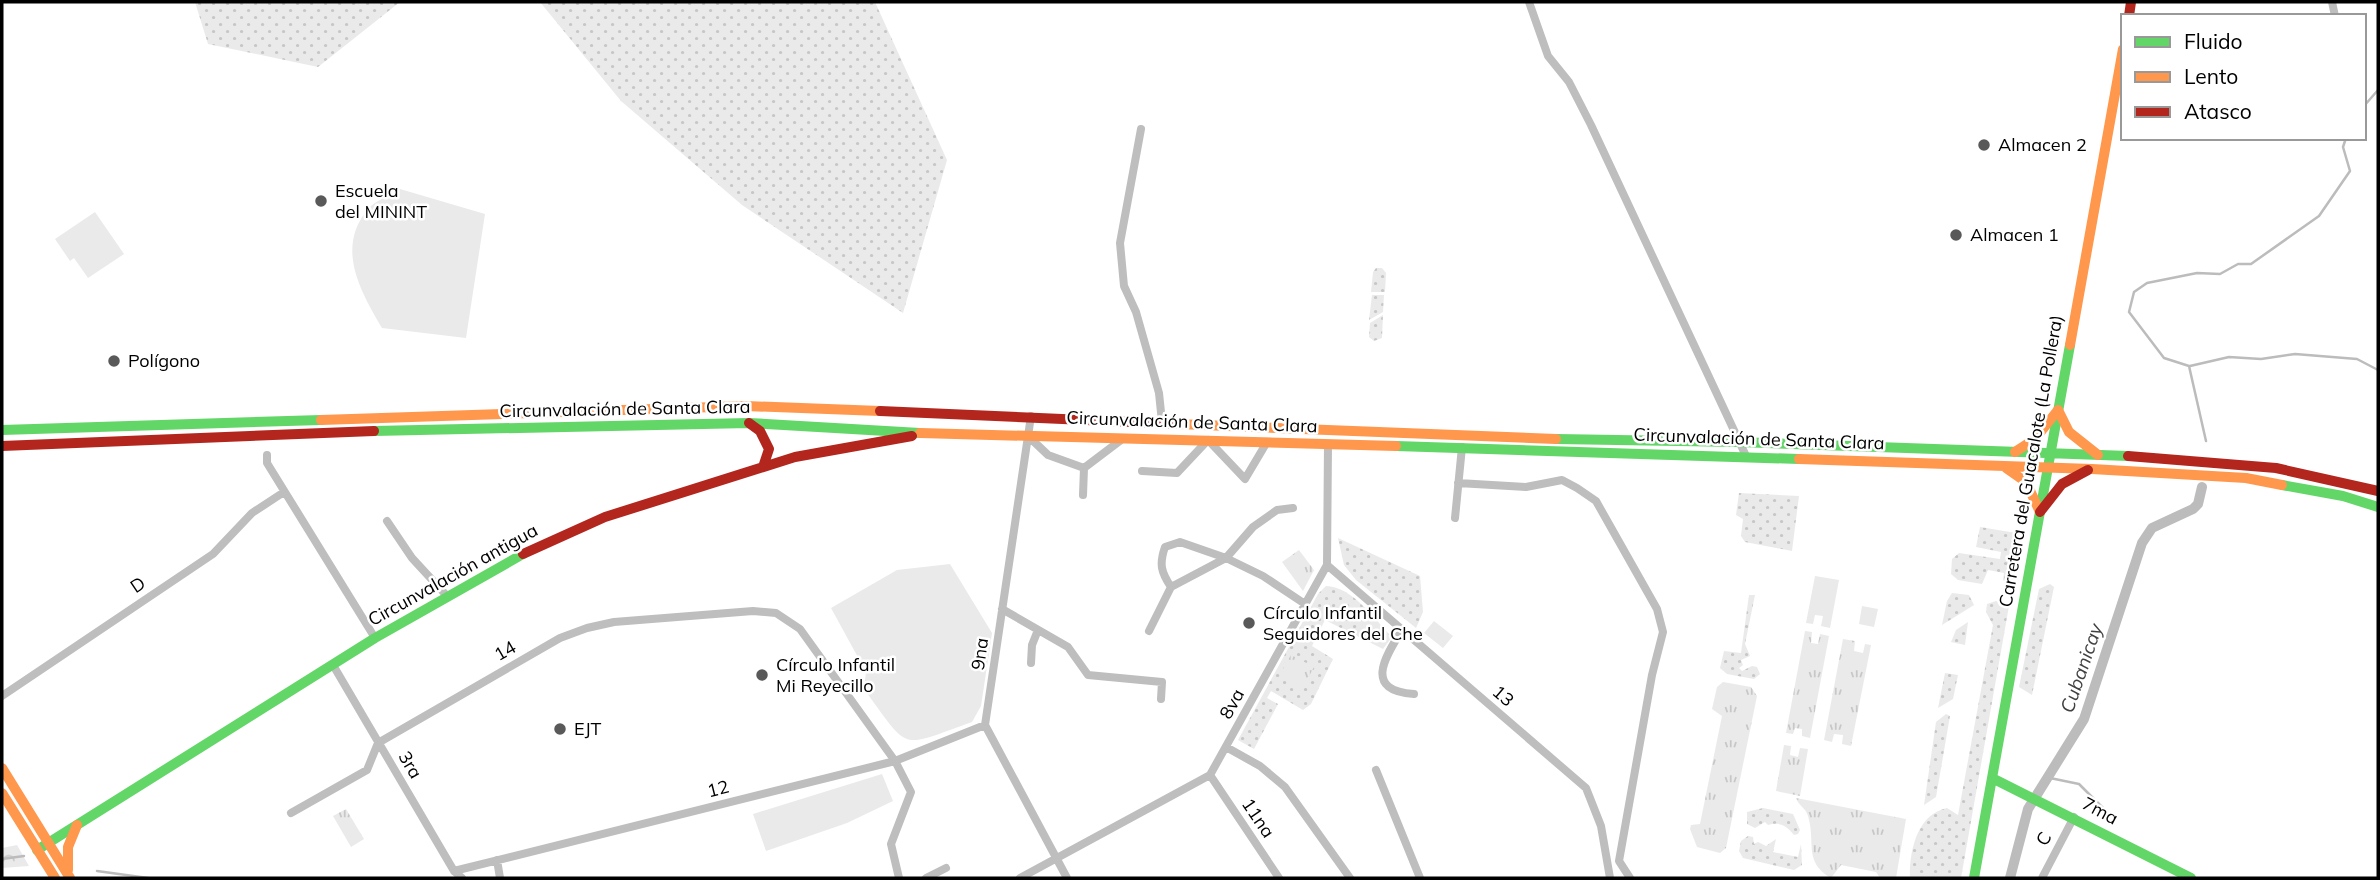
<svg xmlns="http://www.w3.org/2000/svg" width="2380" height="880" viewBox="0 0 2380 880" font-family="Mulish,sans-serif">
<defs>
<pattern id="grass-dots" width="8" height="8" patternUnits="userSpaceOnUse" patternTransform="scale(1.75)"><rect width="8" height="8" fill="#eaeaea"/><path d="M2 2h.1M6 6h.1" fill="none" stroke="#c7c7c7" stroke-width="1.8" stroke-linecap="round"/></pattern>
<pattern id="forest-crowns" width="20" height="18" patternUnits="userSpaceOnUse" patternTransform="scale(1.75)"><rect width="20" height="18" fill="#eaeaea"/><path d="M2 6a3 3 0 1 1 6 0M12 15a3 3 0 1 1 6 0" fill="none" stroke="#c7c7c7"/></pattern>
<pattern id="park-tufts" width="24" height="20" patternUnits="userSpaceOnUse" patternTransform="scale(1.75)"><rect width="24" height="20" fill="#eaeaea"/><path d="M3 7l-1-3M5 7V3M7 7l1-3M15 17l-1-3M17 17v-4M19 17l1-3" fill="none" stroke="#c7c7c7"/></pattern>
</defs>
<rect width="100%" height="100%" fill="#fff"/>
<path fill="url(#grass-dots)" d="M195,2H400L318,67L208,44Z
M540,2H875L947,160L903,313L742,205L621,101Z
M1376,268H1382L1386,273L1385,292H1371L1373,272Z
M1372,295H1384L1383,312L1369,320Z
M1383,315L1382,338L1374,341L1369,337L1370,323Z
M1739,493L1799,496L1792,551L1745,542L1741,536L1743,519L1736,515Z
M1980,527L2016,533L2021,539L2013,580L2006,582L2003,580L2004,573L1988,570L1982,584L1958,580L1951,574L1952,559L1959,553L2000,559L2001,552L1976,547Z
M1338,538L1420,576L1423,612L1416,628L1356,580L1344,565Z
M2050,584L2054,587L2032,695L2019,687L2039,589Z
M1326,586C1353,587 1374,619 1392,637L1383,649L1325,620L1312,646L1333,659L1311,704L1303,710L1271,691L1267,698L1278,704L1254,749L1238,740L1318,594Z
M1952,593L1969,595L1974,605L1942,625L1947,601Z
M1749,595H1755L1745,644L1750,656L1741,660L1743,665L1739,668L1742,671L1752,666L1757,667L1760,674L1754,679L1727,674L1720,668L1724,651L1741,653Z
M1996,601L2009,606L1961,878H1910C1909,852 1917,814 1947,808L1958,815L1993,625L1986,612L1987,604Z
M1968,622L1965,645L1951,642L1956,630Z
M1945,673L1958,675L1953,699L1938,708Z
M1946,714L1950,716L1936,797L1924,805L1936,722Z
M1763,808L1793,814L1800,830L1798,834L1794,835C1786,824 1778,822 1768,825L1765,822L1755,828L1747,824V812Z
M1748,836L1753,837L1754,844L1758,842L1766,846L1776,839L1773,852L1798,857L1801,844L1802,865L1794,870L1743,858L1739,851L1741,841Z"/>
<path fill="url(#forest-crowns)" d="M17,845L29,866L2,868V848Z"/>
<path fill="url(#park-tufts)" d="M1299,550L1314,570L1303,591L1282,562Z
M1805,631L1812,632L1811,643L1818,644L1820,634L1829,636L1810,738L1802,736V729L1795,728L1793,734L1786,733Z
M1843,639L1855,641L1854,651L1863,653L1865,644L1871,645L1851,746L1842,744L1843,735L1834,734L1832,742L1824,740Z
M1291,655L1314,667L1303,687L1280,674Z
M1723,682L1751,687L1757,696L1726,848L1720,853L1697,847L1690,829L1691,825L1700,824L1722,716L1712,709L1717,687Z
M1784,745L1791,746L1790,755L1798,757L1800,748L1808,749L1800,796L1776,791Z
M1796,798L1906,819L1896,878H1880L1876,872L1841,865L1831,878C1803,862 1816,842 1808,816C1806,808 1798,805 1796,798Z
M346,809L364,839L351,847L333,816Z"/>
<path fill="#eaeaea" d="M400,189L485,214L466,338L382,328C361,292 335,248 368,209C375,201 390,195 400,189Z
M95,212L124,254L88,278L74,258L70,261L55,239Z
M950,564L992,633L981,706L972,722C898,748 911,753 864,689L866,672L831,608L897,570Z
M1815,576L1839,580L1830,628L1821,626L1823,616L1815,615L1813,624L1806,623Z
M1862,606L1878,609L1874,627L1859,624Z
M1434,621L1453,636L1443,648L1424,633Z
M882,774L893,801L847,823L766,851L753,814Z"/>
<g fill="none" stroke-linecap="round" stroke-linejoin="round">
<path stroke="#bcbcbc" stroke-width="2.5" d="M2364,106L2378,90
M2190,366L2229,357L2261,359L2295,354L2357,359L2378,370
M2206,441L2189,366L2164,358L2129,312L2134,292L2147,283L2197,273L2220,274L2238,264H2251L2319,216L2350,171L2343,147L2346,138
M2050,778L2079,784L2104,809
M2,859L24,856
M97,871L148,878"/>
<path stroke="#bcbcbc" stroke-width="10" d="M2010,878L2028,809L2084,719L2142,543L2152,528L2193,509L2198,504L2202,487"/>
<path stroke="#bebebe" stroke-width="8" d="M1529,2L1548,56L1569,82L1591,125L1746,456
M2332,2L2335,16
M1141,129L1120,243L1124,286L1136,312L1159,393L1162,422
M1031,416L985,725L1067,878
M1028,436L1048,455L1084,468L1121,440
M267,455V463L375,638
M1142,471L1177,473L1208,440L1245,479L1267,442
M1458,483L1526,487L1562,480L1577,488L1596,501L1657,609L1663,632L1652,675L1619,861L1630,878
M1083,495L1084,468
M1455,518L1462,447
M387,521L412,558L447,596
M1327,565L1586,788L1601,826L1610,878
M1171,587C1161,572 1159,564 1165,547L1180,542L1226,558L1263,576L1305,604
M1002,609L1068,647L1088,675L1162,682L1161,699
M1402,630C1384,658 1364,691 1414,694
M1149,631L1171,587L1226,558L1253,527L1277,510L1293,508
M1031,663L1032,645L1038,630
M333,665L454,871L462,878
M2,696L213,554L252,513L284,492
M1226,747L1260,766L1285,787L1350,878
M1376,770L1420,878
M1210,775L1279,878
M291,813L367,770L378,743L560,638L587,628L614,622L753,611L776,613L800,629L895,761L911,792L891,844L899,878
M497,860L500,878
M454,871L895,761L985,725
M926,878L946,868
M1020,878L1210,775L1327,565L1328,444
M2042,878L2074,817"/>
<path stroke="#63d668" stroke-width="10" d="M2,430L321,420
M374,431L749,423L920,433
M1556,439L1739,442L2128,456
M1396,446L1799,459
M2282,485L2343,496L2378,507
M1992,778L2191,878
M37,850L375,638L523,554
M1974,878L2070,345"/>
<path stroke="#ff974d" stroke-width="10" d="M2070,345L2123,49
M321,420L746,406L880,411
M1178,424L1556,439
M920,433L1396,446
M2015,452L2035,439L2058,410L2069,432L2098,455
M1799,459L2092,469L2246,478L2282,485
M2006,468L2026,482L2040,512
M2,768L70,878
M2,793L55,878
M68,870V847L77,825"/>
<path stroke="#b3261e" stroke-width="10" d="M2129,16L2131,2
M880,411L1178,424
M749,423L760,431L769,449L763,467
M2,446L374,431
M2128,456L2276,468L2378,491
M2040,512L2062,484L2088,470
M523,554L605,517L795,457L912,436"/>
</g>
<g fill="#595959" stroke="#fff" stroke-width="2.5">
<circle cx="1984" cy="145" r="7"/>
<circle cx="321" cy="201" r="7"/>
<circle cx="1956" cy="235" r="7"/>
<circle cx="114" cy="361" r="7"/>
<circle cx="1249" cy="623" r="7"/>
<circle cx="762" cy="675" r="7"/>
<circle cx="560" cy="729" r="7"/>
</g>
<g text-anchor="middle" stroke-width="5" stroke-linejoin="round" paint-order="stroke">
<g font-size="18" fill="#000" stroke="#fff" text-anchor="start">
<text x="1998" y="151">Almacen 2</text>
<text x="335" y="197">Escuela<tspan x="335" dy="21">del MININT</tspan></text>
<text x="1970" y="241">Almacen 1</text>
<text x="128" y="367">Polígono</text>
<text x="1263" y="619">Círculo Infantil<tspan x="1263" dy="21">Seguidores del Che</tspan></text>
<text x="776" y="671">Círculo Infantil<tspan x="776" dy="21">Mi Reyecillo</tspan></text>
<text x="574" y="735">EJT</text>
</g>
<g font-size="18" fill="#000" stroke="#fff">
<text transform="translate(625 409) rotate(-1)" y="6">Circunvalación de Santa Clara</text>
<text transform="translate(1192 422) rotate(2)" y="6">Circunvalación de Santa Clara</text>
<text transform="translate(1759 439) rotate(2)" y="6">Circunvalación de Santa Clara</text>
<text transform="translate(2031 461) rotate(-80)" y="6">Carretera del Guacalote (La Pollera)</text>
<text transform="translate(453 575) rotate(-29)" y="6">Circunvalación antigua</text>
<text transform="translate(138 585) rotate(-34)" y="6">D</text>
<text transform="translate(505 651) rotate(-30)" y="6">14</text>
<text transform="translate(980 654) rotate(-82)" y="6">9na</text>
<text transform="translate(1503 696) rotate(41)" y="6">13</text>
<text transform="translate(1232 704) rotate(-61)" y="6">8va</text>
<text transform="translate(410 765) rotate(59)" y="6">3ra</text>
<text transform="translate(718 789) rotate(-14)" y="6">12</text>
<text transform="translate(2100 811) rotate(28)" y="6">7ma</text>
<text transform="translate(1258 818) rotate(56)" y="6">11na</text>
<text transform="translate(2044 839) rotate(-60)" y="6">C</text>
</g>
<g font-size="19" font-style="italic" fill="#414141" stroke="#fff">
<text transform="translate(2081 668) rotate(-71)" y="7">Cubanicay</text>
</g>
</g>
<rect width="2380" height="880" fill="none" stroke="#000000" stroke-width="7"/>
<rect x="2121" y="14" width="245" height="126" fill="#ffffff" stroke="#999999" stroke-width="2"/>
<rect x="2135" y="37" width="35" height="10" fill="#63d668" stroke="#999999" stroke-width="2"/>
<text x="2184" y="49" font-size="21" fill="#000000">Fluido</text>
<rect x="2135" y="72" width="35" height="10" fill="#ff974d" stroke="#999999" stroke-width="2"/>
<text x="2184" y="84" font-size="21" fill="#000000">Lento</text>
<rect x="2135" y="107" width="35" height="10" fill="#b3261e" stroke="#999999" stroke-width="2"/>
<text x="2184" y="119" font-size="21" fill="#000000">Atasco</text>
</svg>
